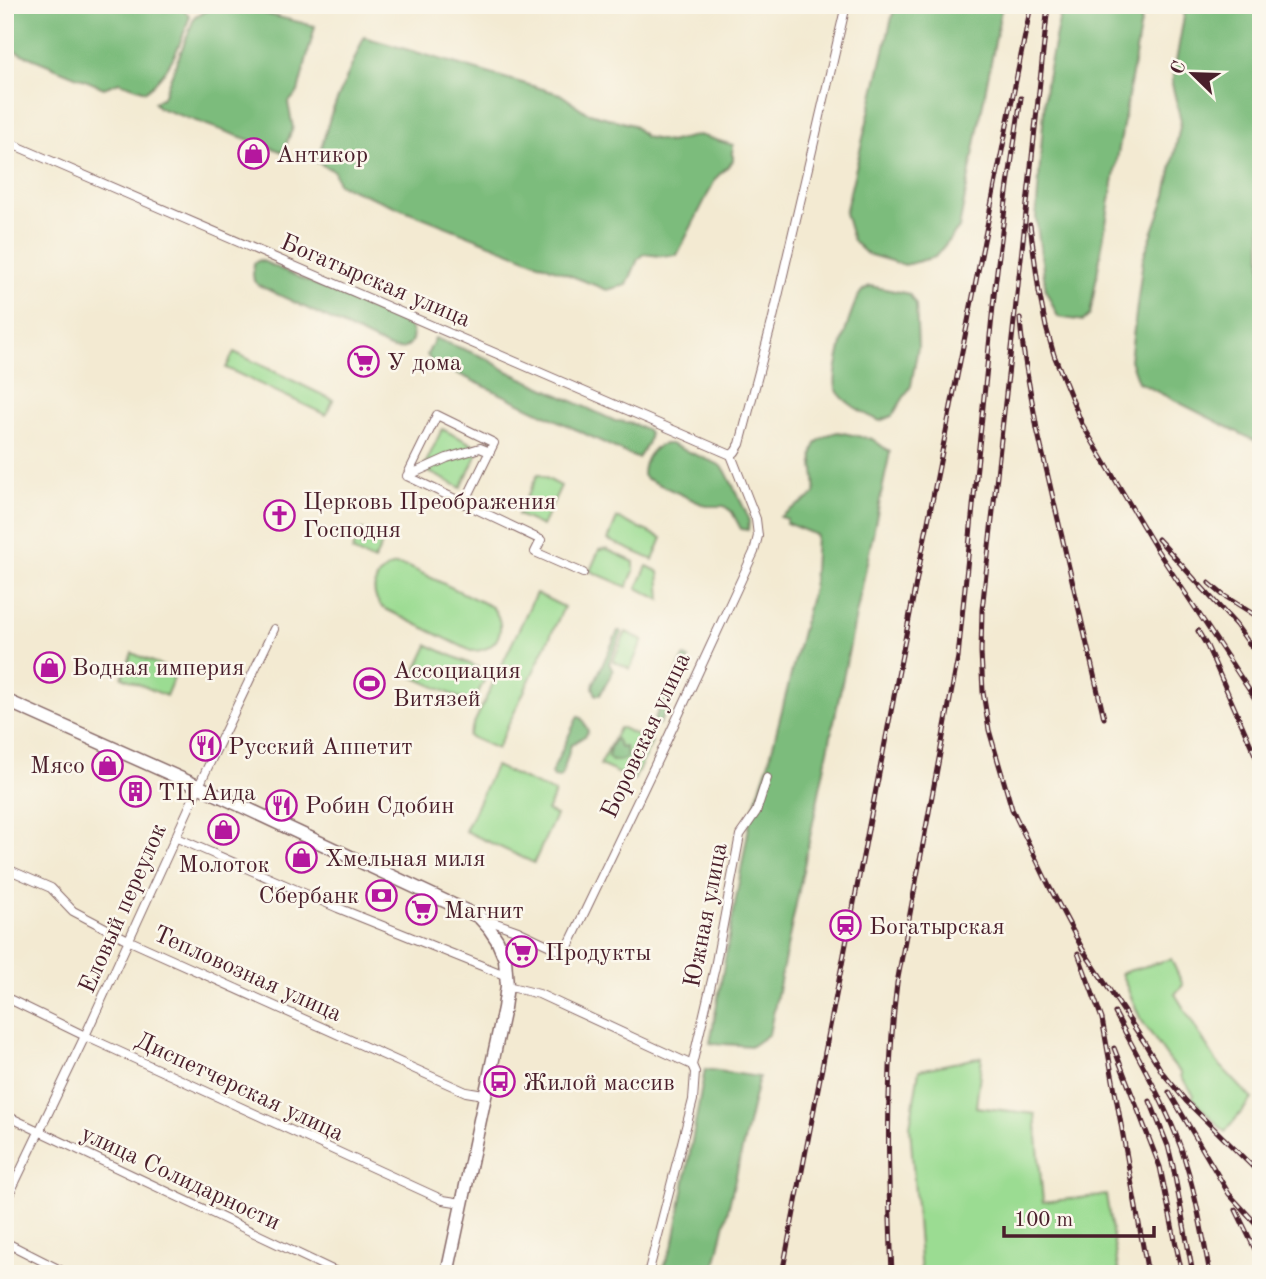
<svg xmlns="http://www.w3.org/2000/svg" width="1266" height="1279" viewBox="0 0 1266 1279" font-family="'Old Standard TT',serif">
<rect width="100%" height="100%" fill="#fbf7ec"/>
<filter id="ink" filterUnits="userSpaceOnUse"><feTurbulence type="fractalNoise" baseFrequency=".0143" numOctaves="2"/><feDisplacementMap in="SourceGraphic" scale="14" xChannelSelector="R" yChannelSelector="G"/><feConvolveMatrix kernelMatrix="1 2 1 2 8 2 1 2 1" color-interpolation-filters="sRGB"/></filter>
<filter id="wash" filterUnits="userSpaceOnUse"><feTurbulence type="fractalNoise" baseFrequency=".00686" numOctaves="4" result="noise"/><feDisplacementMap in="SourceGraphic" scale="28" xChannelSelector="R" yChannelSelector="G"/><feGaussianBlur stdDeviation="1.57" result="paint"/><feColorMatrix in="noise" values="0 0 0 0 0 0 0 0 0 0 0 0 0 0 0 0 0 1.4 0 .05"/><feComposite in="paint" operator="in"/></filter>
<g filter="url(#wash)">
<rect width="100%" height="100%" fill="#f3ead2"/>
<path fill="#9bdc92" stroke="#727e5e" stroke-width="2" d="M234,352L333,400L326,415L226,368Z
M442,429L480,448L461,488L423,469Z
M538,474L561,486L542,526L518,515Z
M617,518L662,538L653,560L608,540Z
M361,530L384,540L374,561L352,551Z
M606,549L634,562V571L627,587L590,571L599,550Z
M396,565L409,567L492,607C509,627 498,652 471,651L383,608C367,592 375,570 396,565Z
M647,566L659,572L661,600L637,588Z
M536,593L564,607L497,749L468,736Z
M626,632L643,640L630,669L613,661Z
M428,645L488,672L473,704L413,677Z
M132,653L176,672L166,696L122,677Z
M619,728H622L652,742L634,780L600,765Z
M495,766L555,793L547,811L556,815L534,863L465,831Z
M1171,959L1183,985L1175,994L1216,1061L1252,1099L1225,1132L1192,1098L1194,1095L1181,1076L1182,1074L1170,1061L1140,1018L1121,973Z
M982,1057L976,1107L1035,1114L1043,1202L1106,1195L1119,1274H921L910,1126L919,1070Z"/>
<path fill="#7cbc7c" stroke="#636e54" stroke-width="2" d="M5,5H178L190,16C179,47 172,69 146,91L119,82L104,88L5,47Z
M219,5H229L315,26L298,92L288,103L293,128L283,152L159,108L154,102L163,97L195,16Z
M895,5H1002L959,228L935,257L905,265L867,254L853,241L845,213Z
M1062,5H1144L1090,315L1083,321L1058,317L1046,291L1036,218L1046,83Z
M1186,5H1261V444L1138,382L1130,360L1143,259L1166,195L1181,121L1172,84Z
M364,37L560,94L586,112L633,125L645,137L669,142L699,135L733,145V161L716,178L677,255L660,256L644,254L638,259L627,285L607,290L338,184L334,171L317,162L331,114Z
M260,260L409,326C419,339 407,354 390,348L258,285L254,281L253,275L254,263Z
M870,286L909,294L916,305L918,347L911,386L892,416L880,421C868,416 840,401 836,388C832,372 850,312 858,297C861,291 864,289 870,286Z
M435,338L486,358L507,371L615,421C624,421 629,422 638,426C640,427 647,429 648,431C653,439 642,452 638,458L634,457L431,361L427,355Z
M838,432L872,439L890,452L769,1034L752,1046L710,1043L751,815L769,761L813,588L816,535L786,523L787,519L780,517C791,508 804,503 815,494C819,468 797,441 838,432Z
M665,444H670L718,464L725,470L745,510L749,521L748,530L741,529L732,512L724,506H706L645,478L643,475C643,461 651,447 665,444Z
M618,631H621L622,633L609,663L613,671L600,695H596L593,687L594,683Z
M684,657L689,659L688,662L660,723L656,725L654,721L657,713Z
M578,716L582,719L588,731L586,735L571,745L562,775L560,778L554,777L551,774L552,771Z
M616,739L621,748L625,747L627,755L626,758L622,760L612,761L608,757L610,748L614,740Z
M705,1069L759,1077L713,1274H660L674,1242Z"/>
</g>
<g filter="url(#ink)">
<g fill="none" stroke-linecap="round" stroke-linejoin="round">
<defs>
<path id="street" d="M5,141L731,455
M731,455L735,452L740,444L772,322L846,5
M407,476L447,458L480,448L490,452
M464,504L494,443L437,415L407,476L541,540L535,552L583,573
M175,837L338,908L507,976
M5,868L51,888L73,911L130,941L466,1092L484,1095
M482,918L518,931
M505,959L518,931L565,953L666,742L754,552L758,536L756,519L731,455
M507,986L539,994L692,1065
M5,997L85,1036L443,1200L462,1203
M5,1115L341,1274
M5,1203L85,1036L204,775L274,629
M5,1242L68,1274
M648,1274L693,1100L695,1072L692,1065L715,967L740,835L756,812L767,778"/>
<path id="secondary" d="M5,700L220,796L479,917L489,928L497,940L505,959L507,986L504,1008L447,1274"/>
</defs>
<use href="#street" stroke="#856665" stroke-width="10"/>
<use href="#secondary" stroke="#856665" stroke-width="15"/>
<use href="#street" stroke="#fff" stroke-width="8"/>
<use href="#secondary" stroke="#fff" stroke-width="12"/>
<defs>
<path id="rail" d="M1031,168L982,610L981,652L983,692L989,730L1012,809L1050,888L1083,950L1144,1042L1162,1072L1186,1101L1261,1175
M1030,176L1048,5
M1030,225L1039,292L1046,327L1054,355L1082,424L1157,550L1261,708
M1020,318C1022,355 1031,392 1037,429L1104,718
M1158,539L1236,625L1261,660
M1209,583L1223,595L1261,619
M1198,631L1207,646L1261,768
M1078,953L1102,1019L1148,1274
M1115,1013C1138,1057 1164,1101 1181,1148C1195,1189 1202,1231 1210,1274
M1114,1048L1160,1167L1182,1274
M1169,1092L1229,1194L1261,1229
M1150,1101L1168,1146L1173,1166L1193,1274
M1236,1210L1261,1262
M782,1274L921,557L1031,5
M892,1274C888,1177 885,1080 897,983L958,657L995,286L1008,185L1021,98"/>
</defs>
<use href="#rail" stroke="#4a1f2b" stroke-width="5"/>
<use href="#rail" stroke="#fbf7ec" stroke-width="2.5" stroke-dasharray="8" stroke-linecap="butt"/>
</g>
</g>
<defs>
<symbol id="shop-ring" viewBox="-11 -11 22 22"><circle r="9.5" fill="#fbf7ec" stroke="#b5179e" stroke-width="1.5"/><path d="M-5-2.5h2.3a2.7 3.5 0 0 1 5.4 0H5L5.5 6h-11ZM-1.5-2.5h3a1.5 2.3 0 0 0-3 0Z" fill="#b5179e"/></symbol>
<symbol id="supermarket-ring" viewBox="-11 -11 22 22"><circle r="9.5" fill="#fbf7ec" stroke="#b5179e" stroke-width="1.5"/><path d="M-6-5.5h2.5l.6 2H6L4.5 2H-2.5L-4.4-4H-6ZM-1.5 3.2a1.3 1.3 0 1 0 .1 0ZM3 3.2a1.3 1.3 0 1 0 .1 0Z" fill="#b5179e"/></symbol>
<symbol id="church-ring" viewBox="-11 -11 22 22"><circle r="9.5" fill="#fbf7ec" stroke="#b5179e" stroke-width="1.5"/><path d="M-1.2-6h2.4v3.5h3.3v2.4h-3.3V6h-2.4V-.1h-3.3v-2.4h3.3Z" fill="#b5179e"/></symbol>
<symbol id="stadium-ring" viewBox="-11 -11 22 22"><circle r="9.5" fill="#fbf7ec" stroke="#b5179e" stroke-width="1.5"/><path d="M0-5a6.5 5 0 1 0 0 10a6.5 5 0 1 0 0-10ZM-3.5-1.8h7v3.6h-7Z" fill="#b5179e"/></symbol>
<symbol id="restaurant-ring" viewBox="-11 -11 22 22"><circle r="9.5" fill="#fbf7ec" stroke="#b5179e" stroke-width="1.5"/><path d="M-5-6h1v4h1v-4h1v4h1v-4h1v5L-1.5 .5V6h-2V.5L-5-1ZM5-6V6H3V1.5H1.5Q1.5-4 5-6Z" fill="#b5179e"/></symbol>
<symbol id="building-ring" viewBox="-11 -11 22 22"><circle r="9.5" fill="#fbf7ec" stroke="#b5179e" stroke-width="1.5"/><path d="M-4-6H4V6H1V3H-1V6H-4ZM-2.5-4.3h1.7v1.8h-1.7ZM.8-4.3h1.7v1.8H.8ZM-2.5-1h1.7V.8h-1.7ZM.8-1h1.7V.8H.8Z" fill="#b5179e"/></symbol>
<symbol id="bank-ring" viewBox="-11 -11 22 22"><circle r="9.5" fill="#fbf7ec" stroke="#b5179e" stroke-width="1.5"/><path d="M-6-4H6V4H-6ZM0-2.3a2.3 2.3 0 1 0 0 4.6a2.3 2.3 0 1 0 0-4.6Z" fill="#b5179e"/></symbol>
<symbol id="station-ring" viewBox="-11 -11 22 22"><circle r="9.5" fill="#fbf7ec" stroke="#b5179e" stroke-width="1.5"/><path d="M-3-6H3Q5-6 5-4V2Q5 4 3 4L4.5 6H3L1.5 4h-3L-3 6H-4.5L-3 4Q-5 4-5 2V-4Q-5-6-3-6ZM-3.5-4v3h7v-3ZM-3.5 1v1.5H-2V1ZM2 1v1.5H3.5V1Z" fill="#b5179e"/></symbol>
<symbol id="bus-ring" viewBox="-11 -11 22 22"><circle r="9.5" fill="#fbf7ec" stroke="#b5179e" stroke-width="1.5"/><path d="M-5-6H5V4H4V6H2V4H-2V6H-4V4H-5ZM-3.5-4V0h7V-4ZM-3.5 1.2v1.5H-2V1.2ZM2 1.2v1.5H3.5V1.2Z" fill="#b5179e"/></symbol>
</defs>
<g fill-rule="evenodd">
<use href="#shop-ring" x="236" y="136" width="35" height="35"/>
<use href="#supermarket-ring" x="346" y="344" width="35" height="35"/>
<use href="#church-ring" x="262" y="498" width="35" height="35"/>
<use href="#shop-ring" x="32" y="650" width="35" height="35"/>
<use href="#stadium-ring" x="352" y="666" width="35" height="35"/>
<use href="#restaurant-ring" x="188" y="728" width="35" height="35"/>
<use href="#shop-ring" x="90" y="748" width="35" height="35"/>
<use href="#building-ring" x="118" y="774" width="35" height="35"/>
<use href="#restaurant-ring" x="264" y="788" width="35" height="35"/>
<use href="#shop-ring" x="206" y="812" width="35" height="35"/>
<use href="#shop-ring" x="284" y="840" width="35" height="35"/>
<use href="#bank-ring" x="364" y="878" width="35" height="35"/>
<use href="#supermarket-ring" x="404" y="892" width="35" height="35"/>
<use href="#station-ring" x="828" y="908" width="35" height="35"/>
<use href="#supermarket-ring" x="504" y="934" width="35" height="35"/>
<use href="#bus-ring" x="482" y="1064" width="35" height="35"/>
</g>
<g text-anchor="middle" stroke-width="5" stroke-linejoin="round" paint-order="stroke">
<g font-size="24" fill="#4a1f2b" stroke="#fbf7ec" text-anchor="start">
<text x="276" y="162">Антикор</text>
<text x="387" y="370">У дома</text>
<text x="303" y="509">Церковь Преображения<tspan x="303" dy="28">Господня</tspan></text>
<text x="72" y="675">Водная империя</text>
<text x="393" y="678">Ассоциация<tspan x="393" dy="28">Витязей</tspan></text>
<text x="228" y="754">Русский Аппетит</text>
<text x="85" y="773" text-anchor="end">Мясо</text>
<text x="158" y="800">ТЦ Аида</text>
<text x="305" y="813">Робин Сдобин</text>
<text x="325" y="866">Хмельная миля</text>
<text x="224" y="872" text-anchor="middle">Молоток</text>
<text x="359" y="903" text-anchor="end">Сбербанк</text>
<text x="444" y="918">Магнит</text>
<text x="869" y="934">Богатырская</text>
<text x="545" y="960">Продукты</text>
<text x="523" y="1090">Жилой массив</text>
</g>
<g font-size="24" fill="#4a1f2b" stroke="#fbf7ec">
<text transform="translate(376 280) rotate(23)" y="8">Богатырская улица</text>
<text transform="translate(645 735) rotate(-65)" y="8">Боровская улица</text>
<text transform="translate(122 908) rotate(-66)" y="8">Еловый переулок</text>
<text transform="translate(705 915) rotate(-79)" y="8">Южная улица</text>
<text transform="translate(248 973) rotate(24)" y="8">Тепловозная улица</text>
<text transform="translate(240 1086) rotate(25)" y="8">Диспетчерская улица</text>
<text transform="translate(181 1177) rotate(25)" y="8">улица Солидарности</text>
</g>
</g>
<rect width="1266" height="1279" fill="none" stroke="#fbf7ec" stroke-width="28"/>
<g transform="translate(1193 74) rotate(293)" stroke="#fbf7ec" stroke-width="5" paint-order="stroke">
<path d="M0-5L12 26L0 18L-12 26Z" fill="#4a1f2b"/>
<text y="-10" font-size="19" font-weight="bold" text-anchor="middle" fill="#4a1f2b">С</text>
</g>
<path d="M1004 1226v10h150v-10" fill="none" stroke="#4a1f2b" stroke-width="3.5"/>
<text x="1014" y="1226" font-size="21" fill="#4a1f2b" stroke="#fbf7ec" stroke-width="5" paint-order="stroke">100 m</text>
</svg>
